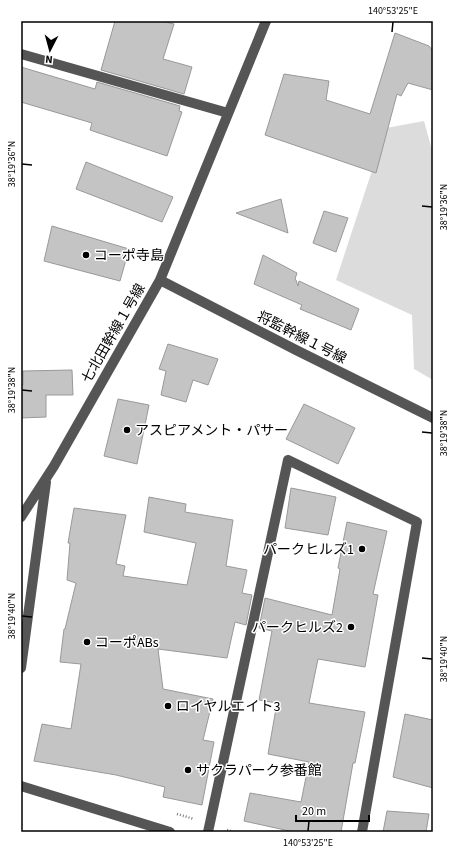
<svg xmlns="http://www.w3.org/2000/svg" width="454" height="853" viewBox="0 0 454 853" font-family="'Source Sans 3','Noto Sans JP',sans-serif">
<rect width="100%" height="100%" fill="#fff"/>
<path fill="#dcdcdc" d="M424,121L433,154V380L414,369L412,315L336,280L386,128Z"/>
<path fill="#c4c4c4" stroke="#999" d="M115,21H161L174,24L163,59L192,67L184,94L101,70Z
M395,33L429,46L433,51V90L408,83L401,96L397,94L376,173L265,135L284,74L329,81L326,100L370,114Z
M21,67L95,89L97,82L180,106L179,111L182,112L167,156L90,130L92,123L21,102Z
M86,162L173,197L162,222L76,189Z
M281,199L288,233L236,213Z
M324,211L348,218L336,252L313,243Z
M52,226L129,249L120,281L44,261Z
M263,255L297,273L295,279L296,280L298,286L299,281L359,309L351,330L300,309L302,305L254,284Z
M168,344L218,359L208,385L193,380L186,402L161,395L166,371L159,369Z
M72,370L73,395H46V417L21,418V385H23V371Z
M118,399L149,405L137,464L104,456Z
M304,404L355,428L338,464L286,439Z
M291,488L336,497L328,535L285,528Z
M149,497L186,504L185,512L233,520L226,566L247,570L242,593L252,595L246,625L235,622L227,658L158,649L163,689L213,699L203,740L214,742L202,805L163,797L165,787L116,775L34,761L42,724L71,729L81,664L60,662L64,629H65L76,583L67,580L70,543H68L74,508L126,515L116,564L125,566L123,576L187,585L196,543L144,532Z
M347,522L387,531L373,594L378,595L365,667L318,659L309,703L365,712L355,763H353L341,832H294L244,821L250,793L301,802L309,762L268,754L277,703L259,700L272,631L259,628L265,598L332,615L340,569L338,568Z
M405,714L433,720V788L393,777Z
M387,811L429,814L426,832H383Z"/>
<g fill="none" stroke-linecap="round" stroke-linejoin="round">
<path stroke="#777" stroke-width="2.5" stroke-dasharray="1 2" stroke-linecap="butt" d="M177,814L194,819
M227,830L234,832"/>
<path stroke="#555" stroke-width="10" d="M21,54L228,113
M160,280L296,350L433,418
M21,517L54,466L160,280L266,21
M21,668L46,482
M21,786L170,832
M208,832L288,460L417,522L362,832"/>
</g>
<path fill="none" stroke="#000" stroke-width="1.5" d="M392,32L393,22M22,164L32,165M422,206L432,207M22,390L32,391M422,432L432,433M22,616L32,617M422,658L432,659M308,831L309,821"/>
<g fill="#000" stroke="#fff" stroke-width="1.5">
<circle cx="86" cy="255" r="4"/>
<circle cx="127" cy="430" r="4"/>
<circle cx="362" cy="549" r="4"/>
<circle cx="351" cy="627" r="4"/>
<circle cx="87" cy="642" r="4"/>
<circle cx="168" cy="706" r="4"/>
<circle cx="188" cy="770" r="4"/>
</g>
<g text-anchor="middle" stroke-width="3" stroke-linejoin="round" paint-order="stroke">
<g font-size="14" fill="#000" stroke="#fff" text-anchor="start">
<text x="94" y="260">コーポ寺島</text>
<text x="135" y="435">アスピアメント・パサー</text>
<text x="354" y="554" text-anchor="end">パークヒルズ1</text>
<text x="343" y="632" text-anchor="end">パークヒルズ2</text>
<text x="95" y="647">コーポABs</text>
<text x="176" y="711">ロイヤルエイト3</text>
<text x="196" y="775">サクラパーク参番館</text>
</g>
<g font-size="14" fill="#000" stroke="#fff">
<text transform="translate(113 333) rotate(-60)" y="5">七北田幹線１号線</text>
<text transform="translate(302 337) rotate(27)" y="5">将監幹線１号線</text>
</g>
</g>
<rect width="454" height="853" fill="none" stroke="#ffffff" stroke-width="44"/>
<g transform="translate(50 50) rotate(186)" stroke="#ffffff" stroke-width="3" paint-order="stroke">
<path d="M0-3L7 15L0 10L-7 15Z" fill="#000000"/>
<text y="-6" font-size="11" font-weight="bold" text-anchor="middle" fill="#000000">N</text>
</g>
<path d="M296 815v6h73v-6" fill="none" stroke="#000000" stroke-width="2"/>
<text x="302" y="815" font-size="12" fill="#000000" stroke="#ffffff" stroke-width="3" paint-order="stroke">20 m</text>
<rect x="22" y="22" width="410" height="809" fill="none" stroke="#000" stroke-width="1.5"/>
<g font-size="10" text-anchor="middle" fill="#000">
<text x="393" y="14">140°53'25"E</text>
<text transform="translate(11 164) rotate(-90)" y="4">38°19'36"N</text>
<text transform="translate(443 207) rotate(-90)" y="4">38°19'36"N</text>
<text transform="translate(11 390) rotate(-90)" y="4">38°19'38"N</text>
<text transform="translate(443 433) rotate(-90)" y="4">38°19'38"N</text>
<text transform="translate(11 616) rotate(-90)" y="4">38°19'40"N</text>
<text transform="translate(443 659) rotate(-90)" y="4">38°19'40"N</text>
<text x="308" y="846">140°53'25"E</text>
</g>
</svg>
